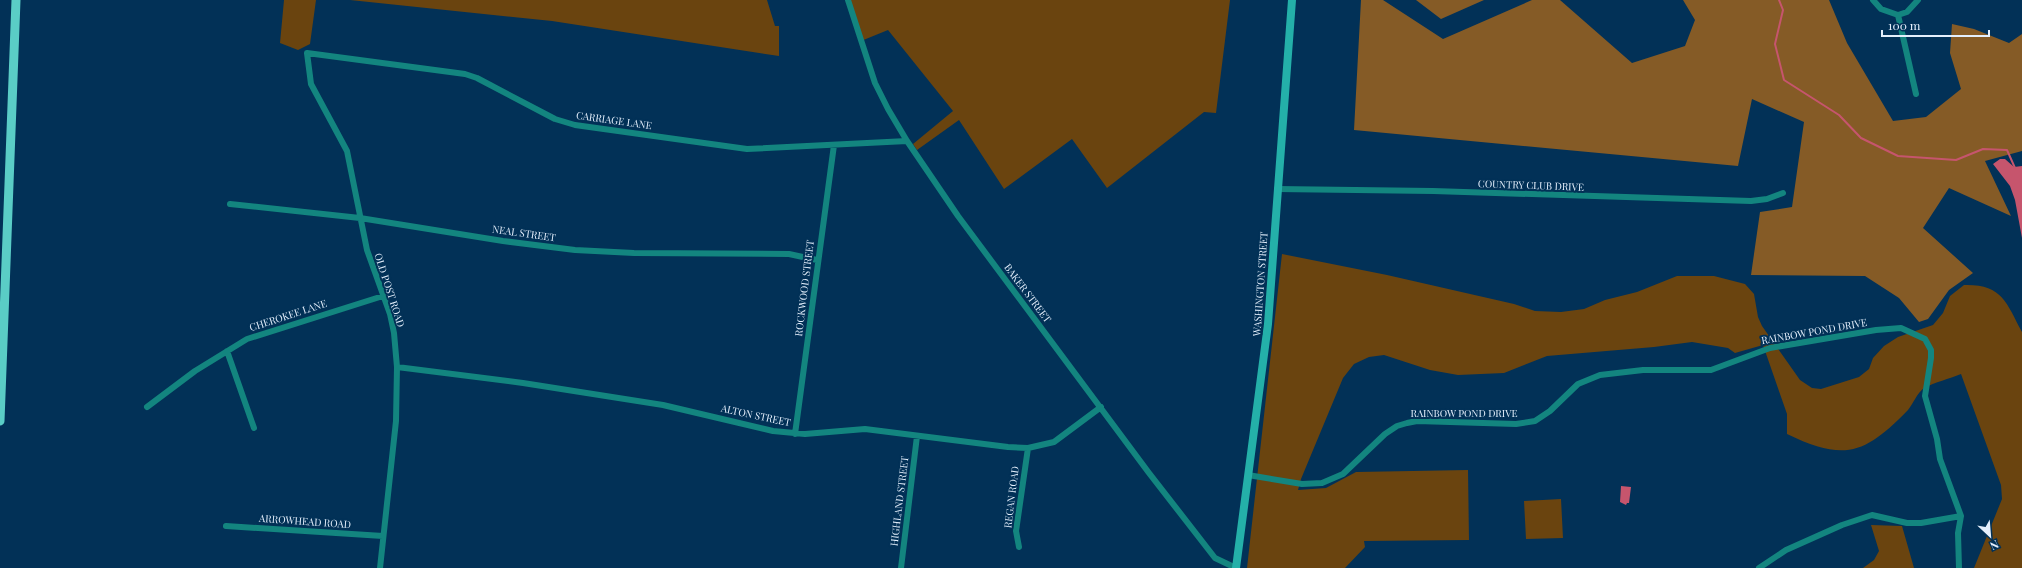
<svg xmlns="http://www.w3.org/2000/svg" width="2022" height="568" viewBox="0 0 2022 568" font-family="'Playfair Display',serif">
<rect width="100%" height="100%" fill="#023157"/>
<path fill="#6a440f" d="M284,0H316L310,44L298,50L280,43Z
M350,0H767L775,26H779V56L552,21Z
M848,0H1230L1216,113L1204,112L1107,188L1072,139L1004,189L959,120L917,150L913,144L953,111L888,30L861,41Z
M1282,254L1387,275L1514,304L1535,311L1561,312L1584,309L1605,300L1637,292L1677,276H1714L1745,284L1754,294L1758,317L1762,326L1800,380L1812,388L1821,389L1859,377L1869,369L1873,358L1884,346L1898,337L1933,325L1943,313L1950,296L1964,285C2002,284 2006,302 2022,332V568H1974L2002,499L2001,485L1961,374C1949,379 1935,382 1924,388C1917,393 1913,404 1908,410C1865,454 1845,462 1787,434V414L1763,345L1735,353L1728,348L1692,342L1654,347L1547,356L1504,373L1458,375L1430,370L1384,355L1369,357L1354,364L1343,378L1301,479L1298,490L1326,488L1356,472L1468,470L1469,540L1364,541L1365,547L1345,568H1247Z
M1561,499L1563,538L1526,539L1524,501Z
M1871,525L1902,526L1914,568H1863L1874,560L1879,551Z"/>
<path fill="#855b26" d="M1361,0H1383L1443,39L1532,0H1560L1632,63L1685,46L1695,20L1683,0H1829L1847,43L1893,121L1926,117L1961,89L1950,53L1952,24L1974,29L2009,43L2022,34V151L1985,161L2011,216L1949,188L1923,228L1973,273L1949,290L1928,319L1919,322L1899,298L1865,276L1751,275L1760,212L1792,207L1804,122L1752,99L1738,166L1354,130Z
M1416,0H1484L1441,19Z"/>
<path fill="#c6556d" d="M2000,159H2005L2014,167L2022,166V238L2015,200L2010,186L1993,164Z
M1621,486L1631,487L1629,503H1627L1626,505L1620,502Z"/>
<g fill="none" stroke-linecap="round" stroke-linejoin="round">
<path stroke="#c6556d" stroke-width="2" d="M1779,0L1783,10L1775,44L1784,80L1839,115L1861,138L1898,156L1956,160L1983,149L2007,150L2015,168"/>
<path stroke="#13857f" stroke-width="6" d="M848,0L875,83L888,109L907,141L958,216L1149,473L1215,558L1236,568
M1873,0L1881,9L1898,15L1907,12L1918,0
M1898,15L1916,94
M1277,189L1433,191L1751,201L1767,199L1783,193
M230,204L360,218L503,241L575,250L634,253L789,254L817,260
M227,351L254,428
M397,367L523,383L663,405L773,431L805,434L865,429L1008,447L1028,448L1054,442L1101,407
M147,407L195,371L247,339L383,296
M795,434L834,145
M1248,475L1302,484L1322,483L1343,474L1385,434L1397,426L1407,423L1417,421L1516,424L1535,421L1550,411L1578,384L1600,375L1643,370H1711L1770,348L1876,330L1901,328L1925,339L1931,350V358L1925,396L1937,439L1940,459L1961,516L1921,523H1907L1872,515L1842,525L1786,550L1759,568
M226,526L383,536
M1019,547L1016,531L1028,448
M380,568L396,421L397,367L394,333L390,314L367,250L347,151L311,84L307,53L465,74L477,78L555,119L575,125L747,149L907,141
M901,568L917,436
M1959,568L1958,533L1961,516"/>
<path stroke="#24b0a9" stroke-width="8" d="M1236,568L1268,324L1292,0"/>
<path stroke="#5acdc6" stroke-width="9" d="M0,421L16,0"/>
</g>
<g text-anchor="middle" stroke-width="4" stroke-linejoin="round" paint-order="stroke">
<g font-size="10" fill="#e4effc" stroke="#023157">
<text transform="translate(614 120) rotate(8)" y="4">CARRIAGE LANE</text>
<text transform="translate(1531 185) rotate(2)" y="4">COUNTRY CLUB DRIVE</text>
<text transform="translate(524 233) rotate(8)" y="4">NEAL STREET</text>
<text transform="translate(1260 284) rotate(-86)" y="4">WASHINGTON STREET</text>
<text transform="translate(804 288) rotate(-83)" y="4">ROCKWOOD STREET</text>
<text transform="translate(390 290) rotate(72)" y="4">OLD POST ROAD</text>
<text transform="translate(1028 293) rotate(53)" y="4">BAKER STREET</text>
<text transform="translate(288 315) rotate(-18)" y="4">CHEROKEE LANE</text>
<text transform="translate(1814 331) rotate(-10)" y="4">RAINBOW POND DRIVE</text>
<text x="1464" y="417">RAINBOW POND DRIVE</text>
<text transform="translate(756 415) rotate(12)" y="4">ALTON STREET</text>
<text transform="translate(1011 497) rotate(-83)" y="4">REGAN ROAD</text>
<text transform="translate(899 501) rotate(-83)" y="4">HIGHLAND STREET</text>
<text transform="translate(305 521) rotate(4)" y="4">ARROWHEAD ROAD</text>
</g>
</g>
<g transform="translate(1990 536) rotate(154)" stroke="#023157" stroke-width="3" paint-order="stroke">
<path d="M0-3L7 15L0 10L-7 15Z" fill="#e4effc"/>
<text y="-6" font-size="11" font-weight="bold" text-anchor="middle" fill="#e4effc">N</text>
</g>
<path d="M1882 30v6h107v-6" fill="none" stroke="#e4effc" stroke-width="2"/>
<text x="1888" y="30" font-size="12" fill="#e4effc" stroke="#023157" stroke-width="3" paint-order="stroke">100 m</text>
</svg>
